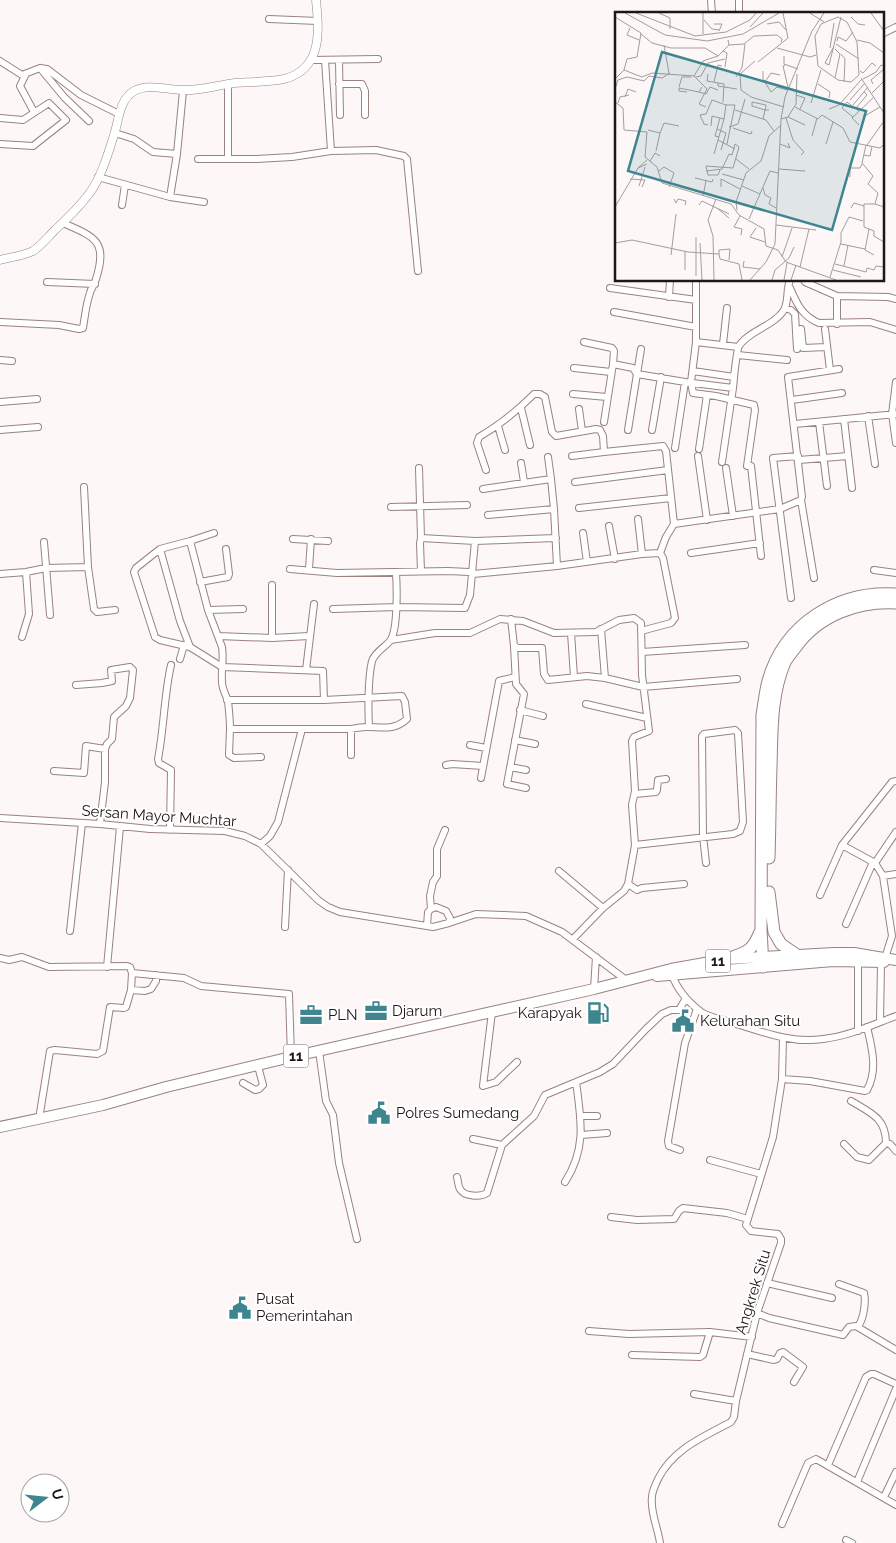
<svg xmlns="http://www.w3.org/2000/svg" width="896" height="1543" viewBox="0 0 896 1543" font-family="Raleway,sans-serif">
<rect width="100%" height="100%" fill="#fdf7f7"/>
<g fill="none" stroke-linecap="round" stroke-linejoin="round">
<defs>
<path id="minor" d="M711,0L712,14
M739,0V14
M269,19L318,21
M882,34L896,27
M311,60L378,59
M325,60L331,151L376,150L404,156L407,159L418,271
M339,60L340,115
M0,61L22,75L40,68
M25,76L20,86L34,112
M339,84H362L365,91V115
M0,118L23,120L49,103L66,120L33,146L0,144
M89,121L64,97L40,68L47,69L81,95L119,114
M115,133L134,139L153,152L177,154L170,197
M177,154L183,91
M228,158V84
M198,159H256L292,157L331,151
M98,177L170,197L204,202
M122,205L125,185
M696,280V342L738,347
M804,280L805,282L837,296L888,297L896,299
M47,282L95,284
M610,288L696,300
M790,288C797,304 802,316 819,323L870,322L896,330
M837,296V324
M669,297L670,280
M785,308L791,310L795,314L797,349
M614,312L696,327
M0,322L59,325L79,329L83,328C85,316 86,304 90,293C91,288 95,284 96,279C108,241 95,237 63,223
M801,329L803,348L827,347
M825,329L830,370
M584,342L612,348L614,351L613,364
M696,342L691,382L693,393L716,396L754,405L755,410L747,466
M723,344L727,308
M738,355L787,360
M0,360L12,361
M574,368L611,372
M693,371L734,377
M896,382L892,414L896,443
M573,394L607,397
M792,400L842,393
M0,402L37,399
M521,408L530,445
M579,409L582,431
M868,416L875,464
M844,419L852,488
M604,422L613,364L633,368L637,374L685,382L733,388C734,379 736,352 739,346C748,331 774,326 784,310C789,301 786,289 790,280
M819,422L827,486
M795,424L896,414
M498,426L505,450
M0,430L38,427
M628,430L641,349
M652,430L661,377
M675,448L685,382
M699,449L707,395
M572,456L604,452
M698,456L707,520
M548,457L551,479
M799,460L848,456
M722,462L733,388
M521,463L524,482
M751,466L761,556
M419,468L421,538
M726,468L733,516
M486,470L477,443L479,437C500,425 517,411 534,394H540L545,397L552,432L556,436L596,429L600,430L603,436L604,452L663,446L666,451L674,524L666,537L660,553
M575,482L668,470
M84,487L88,567L94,609L97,612L115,610
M483,489L551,479L554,509L557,566L642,554L660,553L663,558L675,618L671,623L641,631
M801,500L814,578
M391,507L467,505
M579,508L671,498
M488,515L554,509
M638,519L642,554
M674,524L780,509L801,500L802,497L788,377L839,369
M609,526L615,559
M583,533L587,562
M293,539L328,541
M190,541L214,533
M44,542L50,615
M160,549L180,621L190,647L222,667L323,671L324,700L402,696L405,702L407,719C394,731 382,727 367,727C362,727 356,728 351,729H230C230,720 229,710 228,701C226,695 222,689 222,682C221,671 224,659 222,647L208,610L190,541L160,549L136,568L134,572L155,637L160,640L190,647
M691,553L760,543
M290,569L337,573L448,571L469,572L473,574L557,566
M309,569L311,539
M874,570L896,573
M421,571L420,543L421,538L475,541L556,538
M0,574L26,572L46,568L88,567
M200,582L228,577L229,574L226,549
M791,598L773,458L798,456
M333,609L397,607L465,608L470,595L475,541
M208,610L243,609
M511,619L514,646L518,648H542L544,674L548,680L587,676L605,678L643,687L737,679
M601,629L605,678
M571,633L574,677
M218,636L272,638L309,636
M22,637L29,614L26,572
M272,638V585
M391,640L435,633H470L500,619L523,621L554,633L596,632L619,620L634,618L641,623L642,675L649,731L634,737L632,741L635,791L632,805L635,845L628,884L624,891L603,908L573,939
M514,646L516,684L524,694L507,784L526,788
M642,652L745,645
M180,659L184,645
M306,670L314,604
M76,685L102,683L112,681L111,670L130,667L133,670L130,698L126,706L114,717L112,739L107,744L105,749V782L100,824
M227,700H324
M586,704L647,718
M520,710L543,716
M369,727C368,709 368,678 372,661C375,652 384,648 390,641C398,631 397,587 396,573
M230,729L229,755L234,758L261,757
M351,729V755
M515,740L535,744
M470,745L486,748
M446,765L452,764L483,766
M510,767L526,770
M54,771L84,773L86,746L105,749
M481,778L499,681L515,677
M635,794L656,792L657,790L658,780L666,779
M0,818L100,824L150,829L225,831L245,836L261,844L318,900L328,907L340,912L433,927L449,923L476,914L526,916L562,932L626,980
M170,830L171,770L159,763L158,759C164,728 164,696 171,665
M261,844L270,836L278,822L302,729
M635,845L733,834L740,831L743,822L738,733L735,730L704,734L702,736L703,836L706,863
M875,863L896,832
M559,871L603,908
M883,876L896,874
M628,884L637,890L642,888L684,884
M820,895L842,845
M431,909L436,907L446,911L450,918L449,923
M846,924L873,862
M427,926L428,912L431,909L430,896L433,882L437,876V849L445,830
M285,927L288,870
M70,931L82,823
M0,958L9,960L22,957L49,967L127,966L130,967L132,973L131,990
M885,958L892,936L883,876L875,863L842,845L892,782L896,781
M107,967L120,827
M671,972C676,988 688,1002 701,1012C708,1017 721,1019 730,1022C760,1031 791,1044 823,1039C849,1036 872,1025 896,1016
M132,973L184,978L201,986L289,994L291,1057
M594,989L596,957
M492,1012L483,1086L496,1082L517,1062
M880,1022L881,963
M858,1031V962
M319,1051L326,1101L333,1115L339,1163L357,1239
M782,1079L810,1081L865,1091L867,1090C878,1070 872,1048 867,1027
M243,1083L255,1090L259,1089L263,1085L258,1066
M851,1101C871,1113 886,1118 886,1143
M581,1116H597
M39,1119L50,1051L55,1050L97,1054L103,1051L110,1007L124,1008L126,1007L131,990L145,991L151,989L156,981V975
M581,1135L607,1133
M473,1139L502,1145
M844,1144L857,1157L869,1160L886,1143L890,1144L896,1151
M680,1150L669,1146L668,1141L685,1043L697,1009
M710,1160L761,1174
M457,1177C458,1180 458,1186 460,1189C464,1197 481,1197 487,1193L502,1145L534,1116L545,1095L600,1072L613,1064L646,1029L662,1014L671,1010H679L686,998
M565,1182C587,1148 581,1119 576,1082
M611,1217L637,1220L674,1219L679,1211L683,1208L727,1213L748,1219
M767,1283L832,1298
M839,1284L864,1293C866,1301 864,1317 859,1325L856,1326L896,1350
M757,1313L769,1318L843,1335L849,1327L856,1326
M589,1331L629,1334L710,1332L752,1337
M747,1354L774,1360L777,1359L780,1353L783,1352L803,1367L794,1382
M632,1355L700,1357L703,1355L710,1332
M694,1394L736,1401
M828,1465L866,1377L871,1374H874L896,1384
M857,1482L896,1389
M884,1497L896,1472
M782,1524L808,1463L816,1459L896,1505
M846,1540L852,1543
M660,1543C658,1528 650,1512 652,1497C652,1491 656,1484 658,1479C673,1449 703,1437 731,1422L734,1417L736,1401L757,1313L781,1243V1239L778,1234L751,1231L746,1225L773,1137L782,1079L783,1038"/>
<path id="tertiary" d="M0,260C11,257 23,256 33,251C41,246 48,237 55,230C67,219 79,207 89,194C101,178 108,154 114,135C119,120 119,100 134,91C148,83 167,90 182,90C201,91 217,85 235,83C251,82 268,82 284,79C323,69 319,31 316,0"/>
<path id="trunk" d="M657,976L833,961L884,962
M0,1127L103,1105L166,1087L291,1057L594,989L671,969L727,959L834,953H854L896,960"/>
<path id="motorway" d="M769,858C770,828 770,797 771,767C772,731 771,695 785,662C788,657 792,652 796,647C819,615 858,601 896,603
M769,892L774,932L781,944L797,955
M727,959C746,952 752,952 760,932
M763,967L761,929L762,715C764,704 765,692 768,681C784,624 838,590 896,594"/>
</defs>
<use href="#minor" stroke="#9a827f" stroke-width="8"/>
<use href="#tertiary" stroke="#9a827f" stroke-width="9"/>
<use href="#trunk" stroke="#9a827f" stroke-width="12"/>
<use href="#motorway" stroke="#9a827f" stroke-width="13"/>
<use href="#minor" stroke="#fff" stroke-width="6"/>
<use href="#tertiary" stroke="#fff" stroke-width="8"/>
<use href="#trunk" stroke="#fff" stroke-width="10"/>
<use href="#motorway" stroke="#fff" stroke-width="11"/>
</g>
<defs>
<symbol id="office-bare" viewBox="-9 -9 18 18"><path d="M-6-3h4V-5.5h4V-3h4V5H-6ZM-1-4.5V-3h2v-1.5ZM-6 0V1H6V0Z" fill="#3e858f" stroke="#fff" stroke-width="2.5" paint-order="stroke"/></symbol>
<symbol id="fuel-bare" viewBox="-9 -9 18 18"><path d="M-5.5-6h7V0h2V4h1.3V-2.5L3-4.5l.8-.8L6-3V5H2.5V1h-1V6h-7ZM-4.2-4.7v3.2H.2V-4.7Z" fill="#3e858f" stroke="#fff" stroke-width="2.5" paint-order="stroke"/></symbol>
<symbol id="civic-bare" viewBox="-9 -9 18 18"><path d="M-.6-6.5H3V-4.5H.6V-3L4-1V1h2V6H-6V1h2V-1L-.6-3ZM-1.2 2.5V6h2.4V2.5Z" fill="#3e858f" stroke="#fff" stroke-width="2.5" paint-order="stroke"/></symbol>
</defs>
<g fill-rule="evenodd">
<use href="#office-bare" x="360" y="995" width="32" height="32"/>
<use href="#fuel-bare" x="582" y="997" width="32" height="32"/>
<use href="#office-bare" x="295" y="999" width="32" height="32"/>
<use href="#civic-bare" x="667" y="1005" width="32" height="32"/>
<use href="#civic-bare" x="363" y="1097" width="32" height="32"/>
<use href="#civic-bare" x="224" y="1292" width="32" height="32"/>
</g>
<g text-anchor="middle" stroke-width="4" stroke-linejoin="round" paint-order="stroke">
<g fill="#fff" stroke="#625c5b" stroke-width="1">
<rect x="705.5" y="949.5" width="25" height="23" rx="4"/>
<rect x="283.5" y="1044.5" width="25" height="23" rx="4"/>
</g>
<g font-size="14" font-weight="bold" fill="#1f1615">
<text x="718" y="966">11</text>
<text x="296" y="1061">11</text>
</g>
<g font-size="15" fill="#1f1615" stroke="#fff">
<text transform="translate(159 816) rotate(4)" y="5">Sersan Mayor Muchtar</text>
<text transform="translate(753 1292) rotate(-73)" y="5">Angkrek Situ</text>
</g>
<g font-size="15" fill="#1f1615" stroke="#fff" text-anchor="start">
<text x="392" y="1016">Djarum</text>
<text x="582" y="1018" text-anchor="end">Karapyak</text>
<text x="328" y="1020">PLN</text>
<text x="700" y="1026">Kelurahan Situ</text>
<text x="396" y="1118">Polres Sumedang</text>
<text x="256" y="1304">Pusat<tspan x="256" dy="17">Pemerintahan</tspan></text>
</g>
</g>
<g transform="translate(615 12)">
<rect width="269" height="269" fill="#fdf7f7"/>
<path fill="none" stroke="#a49d9d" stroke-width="1" d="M10,1L50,23L92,29L128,22L164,1M21,1L80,24L111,20L135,8L141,1M44,1L55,6V17M195,1L209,10M256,1L269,19M0,5L26,21L22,45L12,47L9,58M223,5L232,10L242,30L244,63L236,70L223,68L203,54L200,24L206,12ZM236,5L243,12L250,13M89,8L97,17L104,18M99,12H107L104,19M152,12L164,10L171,18M135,15L148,1M15,16L12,23L24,28M26,22L37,31L56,36H90L103,44M88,22V1M113,28L114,33L129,32L139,24L162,23L167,27L166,30M242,28L255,31L269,41M222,29L223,25L231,29L238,20M221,32L244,47M49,33L54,61M162,36L195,45L201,43M215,36L219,11M218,36L210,51L214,53L226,5M220,37L225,42L220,66M108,39L112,41L110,55M226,42L230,47L229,70M169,44V52L183,57M140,49L125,62L126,78L136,85L169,95M143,50L173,26L168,1M92,53L110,58M170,53L168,54L173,75M148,59V67L156,80L162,75L172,78M245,59L248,61L257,51L261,54M93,62L92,69L109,72L108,90M79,64L88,49L103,44L114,33M81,65L86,64L93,51L110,47M121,65L127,56L130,32M246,66L269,101M0,67L9,58L27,65L37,61L79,64L92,77L84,92L91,95M248,67L261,60L266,53L269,54M99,70L103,53L107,54M150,70L156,61L165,63M103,71V74L122,77M203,72L215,80L214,86M258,72L256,68L269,57M64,75L67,65H76M0,77L3,68L12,65L29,69L34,64L47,66L55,61M72,80L64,79V76L84,80L87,75M84,80L91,82L95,75L103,78M257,81L269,69M181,83L190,86L185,97M10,85L13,77L21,80M235,88L250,71M0,90L8,96L9,118L32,120L30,145L42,155L47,171L116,192L124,203L149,217L151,234L163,238L171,250L221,268M3,91L5,85L14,83M196,91L206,58M238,93L253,75M180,95L203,107L207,103L228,116L235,130L265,136L269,132M241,96L252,83L249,80M214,97L224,93L247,67M120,98L151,108L159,119M173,105L190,113M238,105L227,96L232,90L244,99M248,105L265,95M171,106L178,128L189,140L186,143M148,107L150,98L151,94V93L137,90V94L150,98H154M166,107L173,105L181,92L182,62M93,113L89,112L85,103L91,102L97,88L111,93M244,113L237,106L259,85M96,114L97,104L109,107L111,93H120L112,132M114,115L123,112L130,87M118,116L136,122L137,119M102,117L111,121L106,138M33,118L45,121L49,111L64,114M197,124L202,106M104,125L100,124L105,106M103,128L120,137M165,132L175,136L173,131M211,132L218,110M251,133L247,151L258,164L253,172L263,181L260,192L269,195M252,133L269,109M41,139L45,121M99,142L109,107M249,143L255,144L257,134M121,147L134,157M35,149L40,141L45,144M32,152L23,156L32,148M164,157L190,159M105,158L103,163H93L91,154L118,156L124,135L120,132M44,159L49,155L59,161L54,175M91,159L107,157L114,142L117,143L120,132M107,162L129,168M235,165V156H245L247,152M80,166L97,170L98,167M15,167L30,168L27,175M24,174L30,155M127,174L145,182M106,175V167L125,177M148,176L150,183L156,186L154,192L161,196M88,184L91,169M59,187L61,191L63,187L71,189L70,193M260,192H249V215L259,219V224L269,230M84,193L87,189L114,202M0,195L23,156M102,196L114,206M236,196L239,191L249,194M122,198L121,190L131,161L146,149L154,124L166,113M125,204L119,215L127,217L126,223M134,207L155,159L163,161M161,213L201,218M141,216L135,225L150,230M254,217L250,238L259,243M81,225V264M0,231L17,228L73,240L104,242L105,247L124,252L127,268M85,231L87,268M226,232L250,237M70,239V258M104,242V238L115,237L114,248M56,243L61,202M167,245L177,216M129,249L128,255L145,257M220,252L251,260L252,256L259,258L261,254L269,255M229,254L233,233M185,255L194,217M218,258L246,265M215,265L226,230V221L234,205L248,209M99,268L98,224L93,208L101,187M135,268L151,250L160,232L166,107L170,85L197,19L209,1M157,268L160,258L174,246L179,235M169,268L172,251M176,268L181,253"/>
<path fill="#3e858f" fill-opacity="0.15" stroke="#3e858f" stroke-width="2.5" d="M47,40L251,99L217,218L13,159Z"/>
<rect width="269" height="269" fill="none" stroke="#1f1615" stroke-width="2.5"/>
</g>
<g transform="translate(45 1498) rotate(74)"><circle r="24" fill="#ffffff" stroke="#a5a2a1"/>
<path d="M0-4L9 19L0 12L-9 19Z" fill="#3e858f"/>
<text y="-8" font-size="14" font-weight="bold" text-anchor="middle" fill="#1f1615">U</text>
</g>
</svg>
